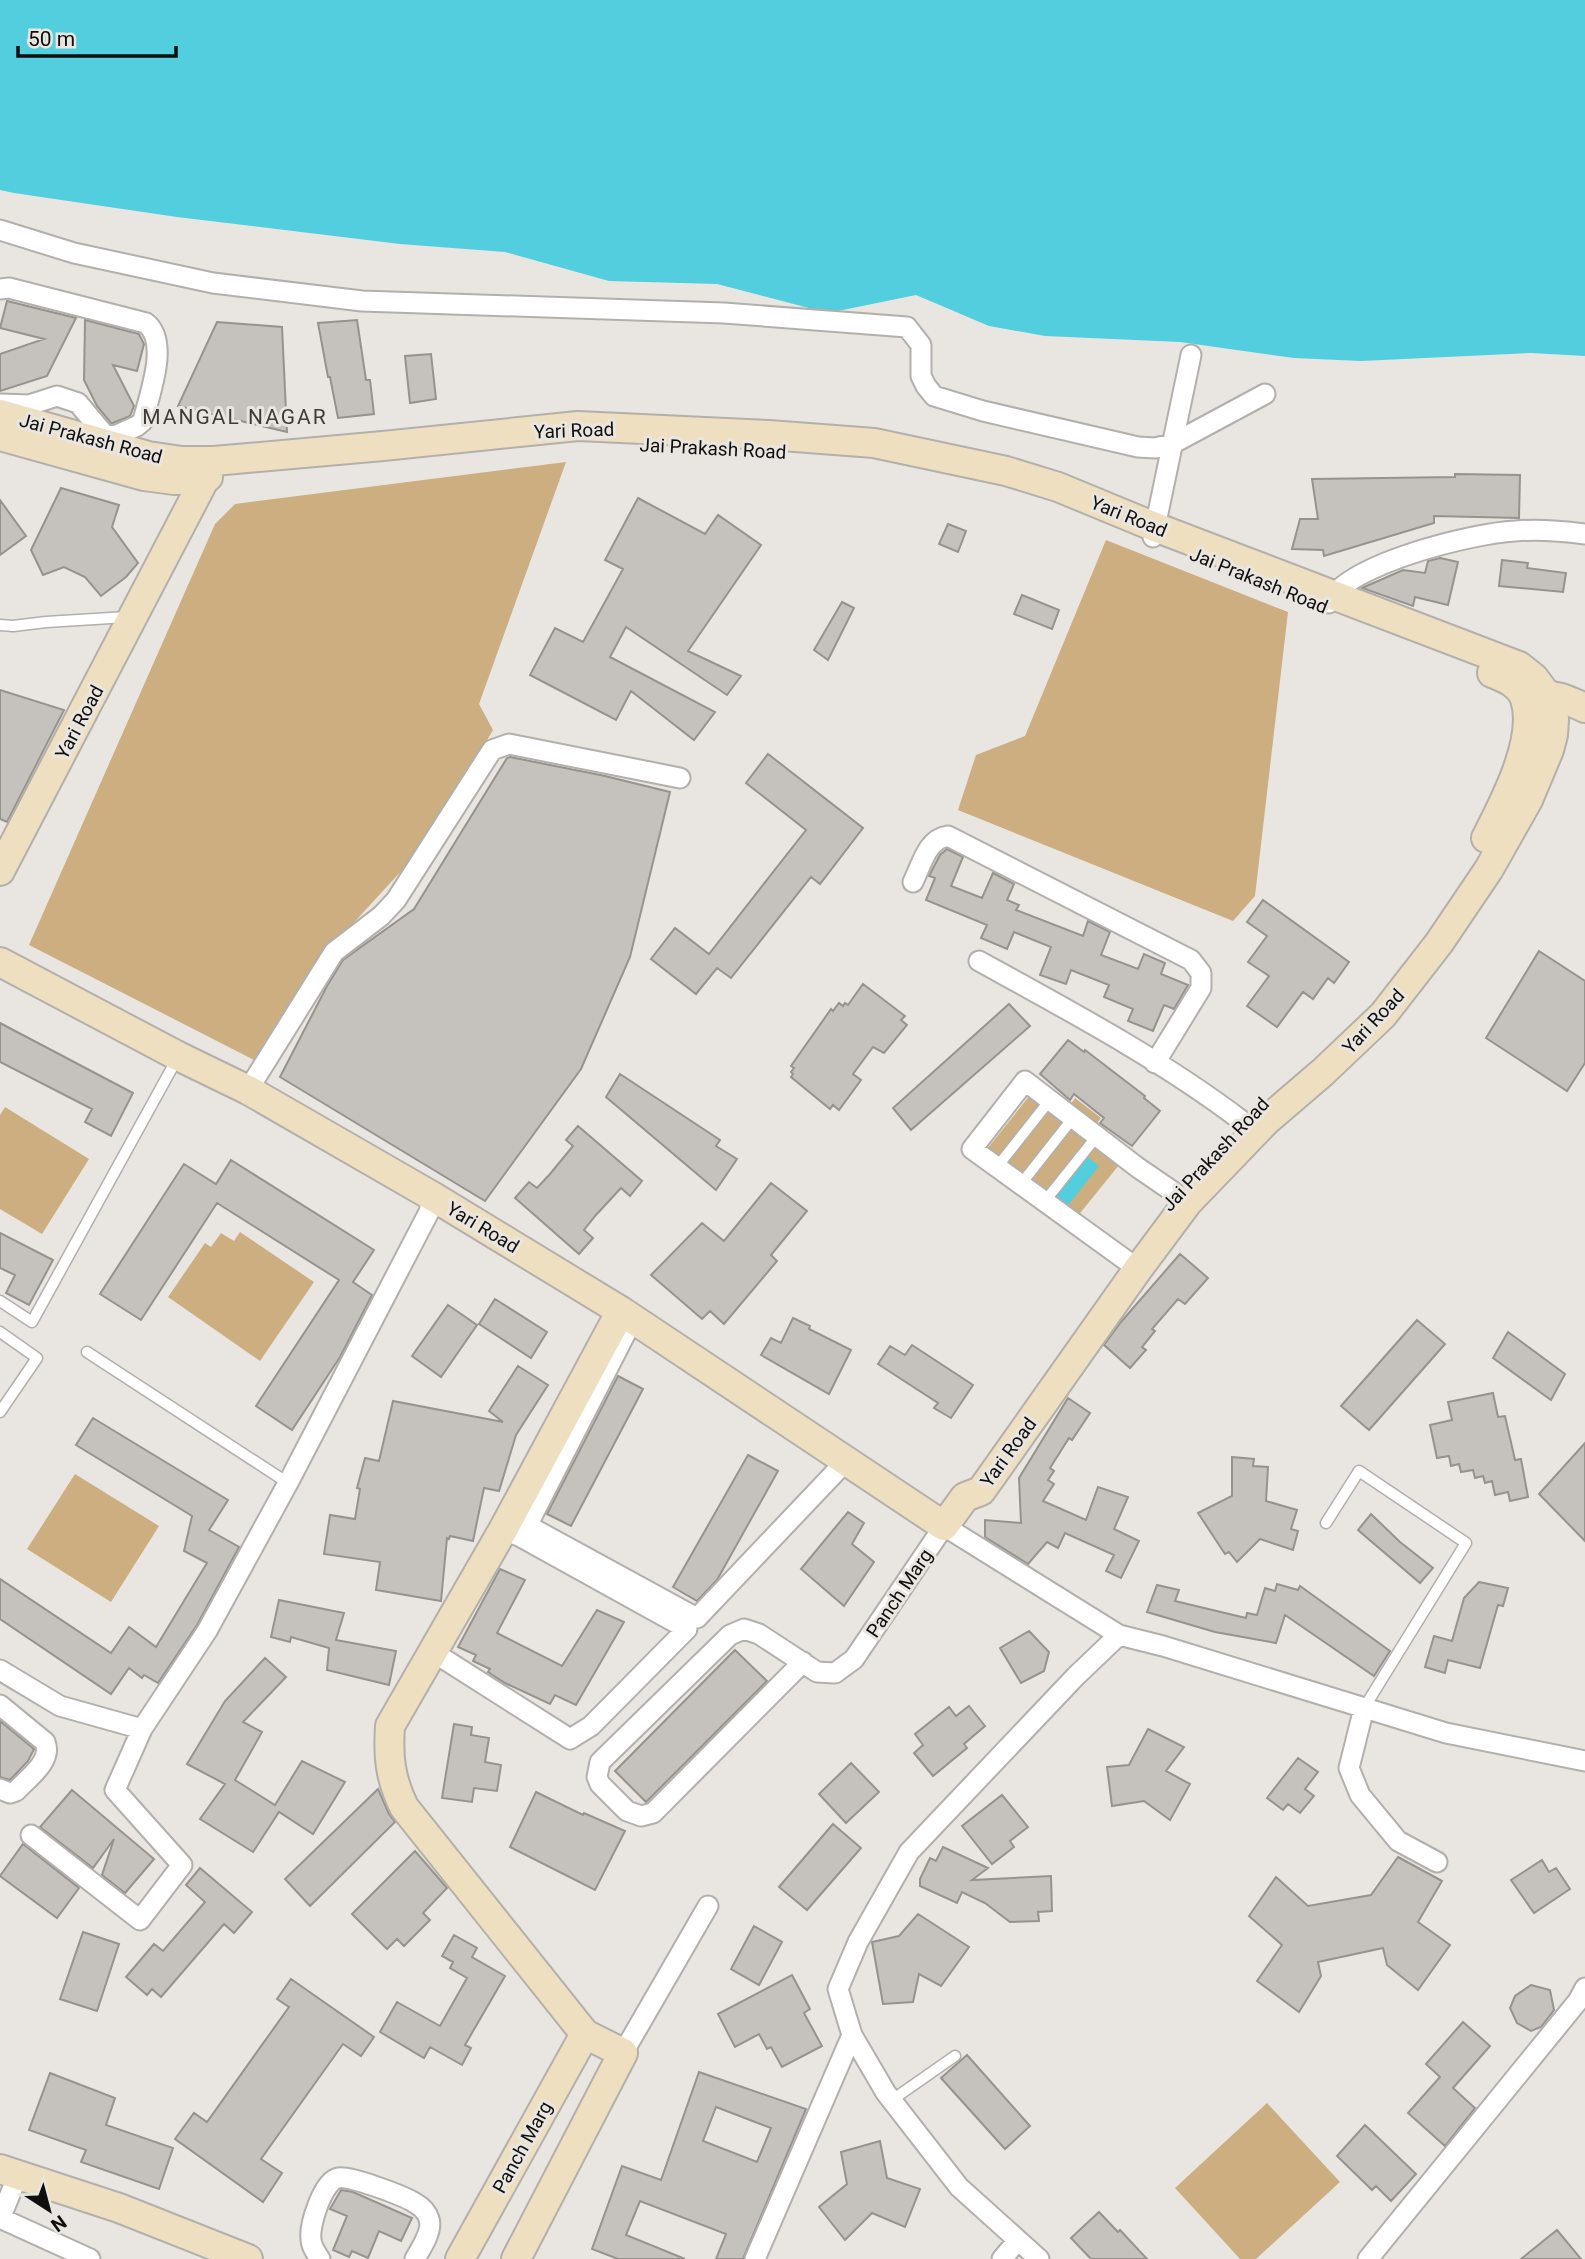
<svg xmlns="http://www.w3.org/2000/svg" width="1585" height="2259" viewBox="0 0 1585 2259" font-family="Roboto,sans-serif">
<rect width="100%" height="100%" fill="#e9e6e1"/>
<path fill="#ccae80" d="M566,462L479,704L493,730L426,844L314,966L262,1064L29,945L215,524L235,504Z
M1106,540L1288,612L1255,896L1233,921L958,810L976,755L1025,736Z
M1038,1085L1068,1108L1075,1098L1101,1118L1093,1128L1127,1155L1077,1217L988,1148Z
M5,1107L89,1159L42,1234L0,1209V1115Z
M240,1232L314,1282L260,1361L168,1297L205,1243L211,1247L221,1233L234,1241Z
M75,1474L159,1526L111,1602L27,1549Z
M1267,2103L1340,2182L1256,2259H1240L1175,2188Z"/>
<path fill="#52cedf" d="M0,0H1585V356L1531,353L1361,361L1294,358L1180,342L1045,336L989,326L916,295L828,313L717,284L609,281L505,252L400,244L177,217L14,193L0,190Z
M1083,1153L1099,1166L1066,1208L1050,1195Z"/>
<path fill="#c5c1bc" stroke="#96938e" stroke-width="2" fill-rule="evenodd" d="M7,301L76,318L47,376L0,391V354L44,339L0,328Z
M85,320L139,334L144,344L137,371L113,365L134,406L130,416L113,423H111L97,406L84,380Z
M357,320L366,380H370L374,414L338,418L330,377H328L318,323Z
M217,322L282,327L287,432L178,406Z
M431,354L436,399L410,403L405,356Z
M1455,474L1520,475L1519,518L1434,516V523L1324,556L1323,550L1292,549L1300,519H1318L1312,479L1455,477Z
M61,488L119,505L112,527L138,563L126,577L101,596L85,577L64,567L43,575L31,550Z
M638,498L705,534L718,515L761,545L688,651L741,676L727,695L626,627L610,657L715,712L694,740L631,691L616,720L530,675L555,628L583,642L623,569L605,560Z
M0,500L26,536L0,555Z
M948,524L966,531L958,552L939,544Z
M1440,558L1458,562L1448,605L1415,597L1413,606L1362,588L1403,570L1425,573L1428,561Z
M1502,560L1528,563L1527,568L1566,573L1563,592L1499,586Z
M1022,595L1059,610L1052,629L1014,614Z
M842,602L854,608L828,660L814,650Z
M0,690L64,710L7,822L0,819Z
M768,754L863,828L820,884L811,877L731,978L717,968L696,994L651,959L675,928L709,954L806,830L746,783Z
M510,757L605,776L670,792L630,957L581,1069L485,1201L280,1077L327,986L343,960L414,909L507,758Z
M947,849L963,857L951,886L982,898L993,873L1014,884L1007,900L1019,905L1016,910L1083,936L1088,921L1110,932L1101,955L1138,969L1144,954L1165,963L1161,974L1188,985L1174,1009L1164,1005L1153,1031L1128,1021L1133,1009L1104,997L1109,985L1071,970L1066,984L1040,975L1051,947L1014,932L1007,949L981,938L987,925L926,900L935,878L929,876L940,855Z
M1263,900L1349,962L1334,983L1328,978L1313,999L1303,992L1277,1027L1247,1006L1269,976L1248,962L1267,936L1247,922Z
M1539,951L1585,981V1063L1567,1091L1486,1038Z
M863,984L905,1016L901,1020L907,1025L884,1053L873,1047L853,1074L861,1080L839,1110L833,1105L830,1109L791,1077L793,1074L791,1072L794,1068L791,1066L831,1009L833,1011L839,1003L843,1006L845,1003L848,1005Z
M1009,1004L1030,1026L911,1130L893,1108Z
M0,1023L133,1093L111,1136L85,1122L92,1109L0,1062Z
M1068,1040L1084,1052L1085,1050L1145,1096L1144,1098L1160,1111L1132,1146L1100,1123L1104,1118L1074,1094L1070,1100L1040,1074Z
M620,1074L720,1140L716,1146L737,1159L716,1190L606,1097Z
M578,1126L642,1181L630,1196L621,1188L596,1215L584,1230L593,1238L579,1254L515,1198L529,1182L537,1188L550,1174L573,1146L566,1140Z
M231,1160L374,1250L353,1282L372,1295L340,1357L292,1430L256,1406L339,1280L217,1203L141,1320L100,1294L184,1164L216,1184Z
M771,1183L807,1211L771,1255L777,1261L724,1324L710,1311L702,1319L651,1275L702,1223L724,1241Z
M0,1233L53,1260L29,1305L6,1293L15,1275L0,1268Z
M1180,1254L1208,1278L1185,1304L1178,1299L1152,1329L1155,1331L1142,1347L1146,1350L1130,1368L1104,1345L1121,1322Z
M495,1299L547,1332L531,1358L479,1324Z
M448,1305L477,1325L441,1377L412,1356Z
M793,1318L810,1326L809,1329L851,1350L829,1394L761,1355L771,1338L781,1343Z
M1417,1320L1445,1344L1369,1430L1341,1406Z
M1508,1332L1565,1374L1551,1400L1493,1358Z
M912,1345L973,1385L951,1418L934,1408L938,1403L878,1364L890,1346L905,1355Z
M518,1366L548,1385L516,1435L499,1491L484,1488L473,1541L450,1536L449,1539L447,1538L441,1601L376,1590L380,1562L324,1554L330,1515L355,1519L360,1489L357,1488L365,1458L379,1461L393,1401L503,1422L489,1411Z
M618,1376L643,1389L571,1526L547,1514Z
M1493,1393L1498,1417L1505,1416L1515,1460L1521,1459L1528,1497L1510,1501L1508,1492L1495,1495L1492,1481L1485,1483L1483,1476L1475,1478L1473,1470L1461,1472L1459,1464L1451,1466L1449,1456L1437,1458L1430,1425L1452,1420L1448,1402Z
M1068,1398L1090,1413L1072,1440L1069,1438L1050,1468L1054,1471L1048,1480L1054,1484L1043,1501L1086,1520L1098,1487L1128,1497L1114,1529L1139,1541L1121,1578L1106,1571L1114,1555L1065,1533L1058,1548L1047,1542L1028,1564L985,1537V1520L1021,1523L1019,1478Z
M93,1418L228,1500L209,1530L239,1547L197,1625L158,1683L144,1675L142,1678L129,1668L111,1694L0,1619V1579L111,1653L129,1627L156,1647L207,1563L184,1551L192,1516L76,1445Z
M1585,1443V1541L1539,1494Z
M748,1455L778,1471L717,1580L697,1601L673,1587Z
M1232,1457L1254,1459L1253,1466L1268,1467L1266,1501L1297,1510L1291,1529L1298,1531L1293,1550L1260,1539L1237,1562L1229,1552L1225,1554L1198,1513L1232,1496Z
M848,1512L864,1523L852,1544L874,1562L844,1606L801,1569Z
M1371,1514L1400,1542L1433,1568L1420,1583L1358,1530Z
M500,1569L525,1580L497,1633L562,1666L597,1610L624,1622L576,1705L555,1695L550,1704L505,1683L488,1672L490,1669L473,1661L476,1655L458,1647Z
M1479,1582L1508,1588L1503,1606L1498,1605L1480,1668L1448,1660L1445,1673L1425,1667L1434,1636L1452,1641L1464,1598Z
M1277,1584L1298,1590L1300,1586L1390,1651L1374,1676L1285,1615L1276,1643L1215,1632L1147,1612L1157,1585L1179,1590L1175,1601L1246,1618L1247,1613L1257,1615L1265,1588L1275,1591Z
M279,1600L344,1613L336,1640L396,1651L389,1685L327,1670L329,1648L291,1637L290,1642L271,1637Z
M1029,1631L1049,1652L1044,1671L1021,1683L1000,1648Z
M735,1650L767,1681L646,1802L615,1771Z
M265,1658L286,1677L243,1722L262,1732L235,1780L275,1805L302,1761L345,1782L313,1834L279,1812L253,1852L200,1819L225,1784L187,1764L225,1701Z
M969,1706L985,1726L964,1744L967,1748L933,1776L914,1753L923,1745L915,1734L949,1707L956,1716Z
M0,1721L34,1749L28,1761L10,1780L0,1777Z
M454,1724L472,1727L471,1735L489,1738L485,1762L501,1765L497,1791L474,1788L472,1802L442,1798Z
M1148,1729L1184,1747L1166,1771L1190,1784L1170,1820L1144,1801L1112,1806L1107,1767L1129,1765Z
M1298,1758L1318,1772L1305,1789L1314,1796L1300,1813L1288,1804L1283,1810L1267,1798Z
M851,1763L879,1792L846,1823L819,1794Z
M378,1789L389,1814L395,1822L310,1906L285,1879Z
M72,1790L154,1859L125,1893L102,1875L114,1839L93,1868L40,1827Z
M536,1792L583,1815L584,1813L625,1831L595,1890L510,1847Z
M1002,1795L1028,1827L1010,1841L1014,1847L992,1864L962,1826Z
M833,1824L861,1848L807,1910L779,1887Z
M23,1844L79,1888L57,1918L0,1876Z
M943,1847L988,1868L972,1880L1051,1876L1052,1911L1038,1912L1039,1921L1010,1922L985,1903L962,1892L957,1903L920,1886V1879L930,1858L936,1861Z
M415,1851L447,1888L423,1913L430,1920L404,1946L397,1939L387,1949L352,1914Z
M1398,1857L1442,1881L1418,1922L1450,1945L1418,1990L1387,1965L1383,1948L1318,1962L1321,1976L1299,2012L1257,1981L1282,1945L1249,1916L1276,1877L1308,1906L1371,1895Z
M1542,1860L1549,1872L1556,1868L1570,1889L1534,1913L1511,1880Z
M200,1868L252,1912L234,1933L224,1924L161,1997L152,1989L147,1995L126,1977L154,1944L163,1951L205,1902L186,1885Z
M918,1914L969,1947L941,1986L919,1974L913,2002L883,2004L872,1942L899,1936Z
M754,1926L782,1942L759,1985L731,1969Z
M83,1932L119,1944L97,2011L60,1999Z
M454,1935L477,1948L472,1957L505,1976L465,2045L471,2048L462,2065L430,2047L424,2058L380,2032L397,2002L440,2026L467,1978L450,1968L453,1962L442,1956Z
M792,1975L810,2009L804,2013L822,2046L782,2067L771,2047L767,2049L759,2034L735,2047L718,2014Z
M291,1979L374,2037L361,2056L343,2044L261,2159L282,2173L263,2202L175,2139L194,2113L207,2122L289,2007L277,1999Z
M1531,1985L1550,1990L1554,2010L1541,2027L1531,2031L1517,2023L1510,2008L1515,1996Z
M1463,2022L1490,2046L1453,2088L1475,2108L1445,2146L1408,2113L1440,2077L1426,2064Z
M967,2055L1030,2126L1005,2149L941,2078Z
M699,2072L806,2109L743,2259H716L726,2234L640,2201L626,2235L685,2259H618L592,2249L622,2166L661,2180ZM716,2107L771,2128L757,2162L703,2141Z
M50,2073L115,2098L106,2125L173,2148L159,2189L81,2162L86,2150L29,2130Z
M1365,2125L1416,2174L1391,2201L1376,2186L1372,2190L1337,2156Z
M880,2141L887,2178L920,2189L905,2227L872,2213L845,2240L819,2207L847,2184L841,2152Z
M341,2190L353,2192L412,2218L401,2241L379,2231L368,2258L352,2251L349,2257L333,2250L347,2216L330,2209Z
M1099,2212L1118,2232L1120,2230L1147,2259H1091L1071,2238Z
M1557,2230L1581,2259H1521Z"/>
<g fill="none" stroke-linecap="round" stroke-linejoin="round">
<defs>
<path id="lane" d="M0,625L13,626L46,622L127,617
M997,1167L1050,1100
M1021,1184L1073,1118
M1045,1201L1097,1136
M0,1301L32,1322L178,1057
M0,1332L37,1358L0,1412
M87,1352L288,1483
M1326,1523L1359,1471L1466,1543L1364,1708
M892,2100L955,2056"/>
<path id="street" d="M0,230L74,253L213,283L362,301L724,313L907,327L921,345V376L926,386L934,396L983,411L1138,447L1155,448L1172,444L1265,394
M0,289L9,288L146,323C170,342 149,395 143,421L137,426L115,436L104,434L78,403L57,396L29,405L0,404
M1153,537L1191,355
M1329,603C1345,564 1474,533 1515,531C1538,529 1562,531 1585,534
M913,882C922,864 927,839 948,836L1191,960L1201,973V988L1155,1063
M979,961C1068,1010 1162,1060 1242,1121
M248,1090L334,952L381,916L396,900L492,750L509,744L680,778
M1138,1269L972,1149L1025,1081L1137,1167L1188,1202
M510,1516L697,1618L846,1461
M528,1524L633,1319
M433,1652L570,1739L591,1726L687,1629L519,1536L503,1530
M803,1662L653,1813L641,1816L627,1811L600,1784L597,1777L600,1762L730,1635L744,1629L759,1634L817,1672L835,1673L854,1659L944,1526L1119,1635L1163,1646L1446,1733L1585,1761
M0,1670L60,1706L142,1729L207,1631L288,1483L429,1212L432,1196
M0,1705L45,1742C53,1761 28,1778 16,1791L10,1793L0,1789
M1364,1708L1349,1768L1360,1795L1398,1841L1437,1862
M31,1835L140,1920L182,1865L115,1790L142,1729
M623,2053L708,1906
M0,2218L90,2259
M0,2219L18,2175
M320,2259C316,2253 311,2246 311,2239C309,2225 323,2181 338,2178C349,2175 404,2196 415,2203C422,2207 427,2212 429,2219C433,2231 421,2248 415,2259
M755,2259L852,2035
M1002,2259L1018,2240
M1039,2259L959,2187L886,2093L852,2035L838,1989L858,1942L909,1852L1076,1676L1119,1635
M1368,2259L1578,2001L1585,1988"/>
<path id="secondary" d="M0,414L148,456L182,461H214L383,446L578,426L769,435L874,443L1006,471L1058,487L1155,527L1519,666L1534,678L1546,694L1554,719L1553,735L1549,750L1528,800L1489,869L1439,943L1383,1015L1323,1072L1267,1120L1188,1202L1138,1269L981,1491L965,1497L944,1526L621,1311L432,1196L248,1090L178,1056L0,962
M0,436L144,476L174,480L208,477
M1534,696C1554,693 1568,700 1585,708
M1486,838C1504,803 1538,739 1525,699C1520,684 1505,678 1492,673
M0,871L213,463
M0,2169L119,2208L248,2259
M460,2259L585,2034
M516,2259L623,2053L585,2034L404,1807C390,1778 388,1757 390,1726L503,1530L621,1311"/>
</defs>
<use href="#lane" stroke="#b3afab" stroke-width="13"/>
<use href="#street" stroke="#b3afab" stroke-width="23"/>
<use href="#secondary" stroke="#b3afab" stroke-width="32"/>
<use href="#lane" stroke="#fff" stroke-width="10"/>
<use href="#street" stroke="#fff" stroke-width="19"/>
<use href="#secondary" stroke="#efdfc1" stroke-width="28"/>
</g>
<g text-anchor="middle" stroke-width="6" stroke-linejoin="round" paint-order="stroke">
<g font-size="19" fill="#100f0e" stroke="#e9e6e1">
<text transform="translate(574 430) rotate(-2)" y="7">Yari Road</text>
<text transform="translate(91 438) rotate(15)" y="7">Jai Prakash Road</text>
<text transform="translate(713 448) rotate(3)" y="7">Jai Prakash Road</text>
<text transform="translate(1129 516) rotate(22)" y="7">Yari Road</text>
<text transform="translate(1259 580) rotate(22)" y="7">Jai Prakash Road</text>
<text transform="translate(79 722) rotate(-62)" y="7">Yari Road</text>
<text transform="translate(1373 1021) rotate(-47)" y="7">Yari Road</text>
<text transform="translate(1215 1154) rotate(-47)" y="7">Jai Prakash Road</text>
<text transform="translate(483 1227) rotate(31)" y="7">Yari Road</text>
<text transform="translate(1008 1452) rotate(-54)" y="7">Yari Road</text>
<text transform="translate(899 1593) rotate(-56)" y="7">Panch Marg</text>
<text transform="translate(522 2147) rotate(-61)" y="7">Panch Marg</text>
</g>
<g font-size="21" letter-spacing="2" fill="#3f3c38" stroke="#e9e6e1">
<text x="235" y="424">MANGAL NAGAR</text>
</g>
</g>
<g transform="translate(49 2210) rotate(144)" stroke="#e9e6e1" stroke-width="5" paint-order="stroke">
<path d="M0-5L12 26L0 18L-12 26Z" fill="#100f0e"/>
<text y="-10" font-size="19" font-weight="bold" text-anchor="middle" fill="#100f0e">N</text>
</g>
<path d="M18 46v10h158v-10" fill="none" stroke="#100f0e" stroke-width="3.5"/>
<text x="28" y="46" font-size="21" fill="#100f0e" stroke="#e9e6e1" stroke-width="5" paint-order="stroke">50 m</text>
</svg>
